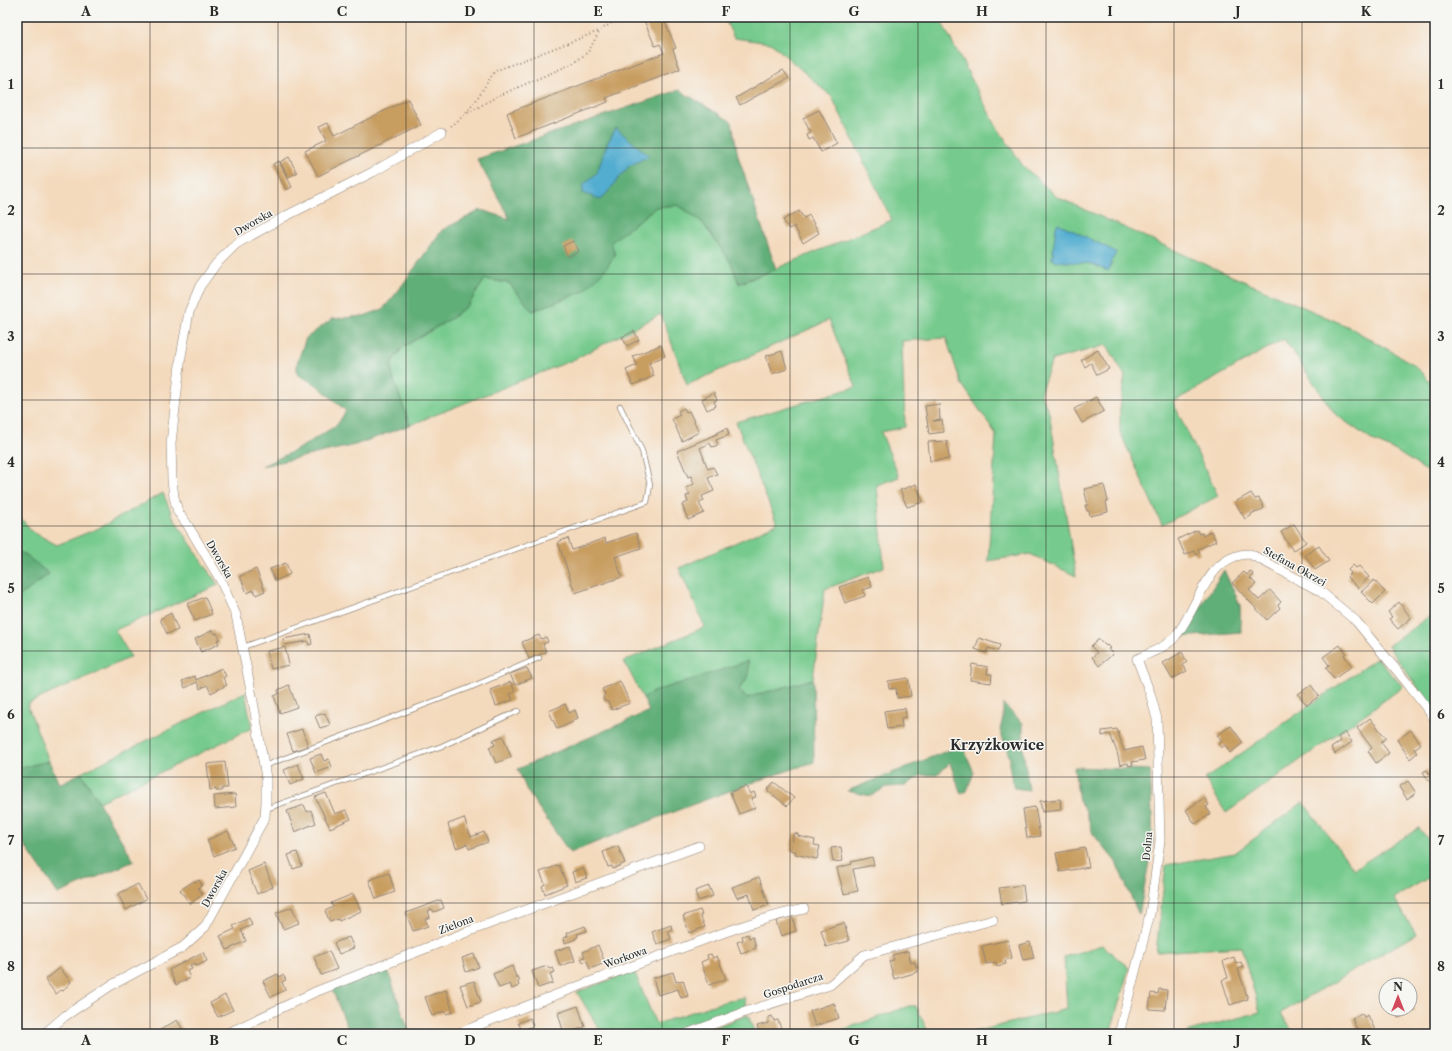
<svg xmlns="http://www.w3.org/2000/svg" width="1452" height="1051" viewBox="0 0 1452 1051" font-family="'Libre Caslon Text',serif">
<rect width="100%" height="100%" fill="#f6f6f2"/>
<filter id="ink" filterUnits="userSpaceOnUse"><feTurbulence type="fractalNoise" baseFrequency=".025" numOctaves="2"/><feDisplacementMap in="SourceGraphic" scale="8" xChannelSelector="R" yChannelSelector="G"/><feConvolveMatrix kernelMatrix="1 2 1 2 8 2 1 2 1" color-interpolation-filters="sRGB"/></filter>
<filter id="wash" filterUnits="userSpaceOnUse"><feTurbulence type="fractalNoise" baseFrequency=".012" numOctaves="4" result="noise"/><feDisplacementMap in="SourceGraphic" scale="16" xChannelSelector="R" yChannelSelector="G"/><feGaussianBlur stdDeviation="0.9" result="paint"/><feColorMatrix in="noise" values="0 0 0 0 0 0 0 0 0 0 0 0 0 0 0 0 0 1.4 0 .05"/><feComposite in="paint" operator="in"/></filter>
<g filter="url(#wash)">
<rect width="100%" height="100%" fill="#f4dabd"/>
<path fill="#76ca8d" stroke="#507a5c" d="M724,17H939L995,124L1023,166L1057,197L1218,270L1349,327L1413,364L1435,386V481L1431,474L1396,451L1373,441L1335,414L1284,339L1173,402L1218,496L1162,525L1120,432V409L1125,376L1107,345L1052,360L1040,393L1049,412L1076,576L1030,554L988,561L996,434L961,383L946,338L902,341L905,427L881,432L899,477L877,485L884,567L825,589L813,679L746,698L739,690L749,675L653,692L643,698L624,661L705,627L679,568L777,524L736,422L856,387L829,320L687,385L661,314L575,359L410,425L392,375V362L403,347L452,318L469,304L485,279L509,283L533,311L584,291L610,242L656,207L678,205L702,222L730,261L739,284L892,220L832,97L771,43L734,38Z
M163,493L173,517L218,585L115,630L131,657L27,704L49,761L17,769V598L49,574L24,554L17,551V514L33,532L57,545L99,528Z
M1435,612V707L1433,709L1388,646Z
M1377,658L1403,687L1226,813L1205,779Z
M245,692L252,728L99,802L81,773Z
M1303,802L1354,869L1419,828L1435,848V870L1428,878L1394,898L1416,934L1281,1013L1294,1034H1188L1189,1031L1260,1012L1241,947L1156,952L1166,865L1235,853Z
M1102,945L1129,968L1110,1034H965L1067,1009L1064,957Z
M634,971L656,1024L716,1004L744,997L746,1006L671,1034H602L577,992Z
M909,1006H916L929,1034H831Z
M748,1015L755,1034H696Z"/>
<path fill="#60ae78" stroke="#466c52" d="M679,90L732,122L738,156L776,269L739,283L730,261L702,222L678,205L656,207L611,242L615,255L605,270L584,291L532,311L509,283L485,279L469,304L452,318L403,347L392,362V375L410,425L355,445L262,466L300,448L337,425L346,411L317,385L297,374V363L306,338L332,319L364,316L383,309L398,291L442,230L481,210L510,219L477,159Z
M17,551L24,554L49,574L17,598Z
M1224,570L1240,605L1241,632L1181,637Z
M748,661L749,675L739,690L746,698L813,679L814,762C731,789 650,820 570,853L527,791L518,769L649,711L643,698L653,692Z
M1003,704L1023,723V749L1029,790L1014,788L1010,771V759L1000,730L1003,718Z
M962,745L974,772L967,791L961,794L950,763L937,775H921L905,786L886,787L871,796L847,791Z
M49,761L59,784L81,773L134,861L58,894L17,834V769Z
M1074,767L1150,770L1153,841L1139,915L1116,862L1093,834L1086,811L1079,801Z
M387,968L410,1034H350L332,989Z"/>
<path fill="#52add0" stroke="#3e6c7e" d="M616,128L649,156L629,166L601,200L583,193V185L597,173L607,144Z
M1058,223L1116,252L1108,271L1092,264L1056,261L1052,259L1056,227Z"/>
<g id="blocks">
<path fill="#c89d60" d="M645,17H663L676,48L673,49L680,69L606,98L608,102L516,138L507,113L664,53L660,44L655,46L643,18Z
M783,70L789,78L740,105L736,98Z
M408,99L421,125L318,176L305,151L326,141L319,127L328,123L334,136Z
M819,110L837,143L821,152L813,138L809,140L807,135L811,133L803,118Z
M289,157L297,173L288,177L280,162Z
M279,161L292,187L286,190L273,164Z
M799,211L804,218L809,215L819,233L803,243L794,226L789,229L783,220Z
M573,241L579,251L568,257L563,246Z
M634,331L639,340L627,346L622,337Z
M661,345L665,356L649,363L654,376L633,385L626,370L637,365L633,356Z
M1098,350L1109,369L1097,375L1091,363L1085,367L1081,360Z
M782,351L787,369L772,374L766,356Z
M714,393L717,400L714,401L716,406L707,410L702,399Z
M1096,397L1104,411L1082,423L1074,409Z
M939,404L940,419L933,421L942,420L944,432L929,434L925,406Z
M684,408L686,412L689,411L699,432L682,441L672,419L680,415L678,411Z
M727,428L729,435L716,440L718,445L712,447L710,443L700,448L708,469L713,467L717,474L708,478L714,491L702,496L704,501L699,503L704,513L688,520L682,505L688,502L686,496L690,495L686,488L694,484L691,476L688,477L677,451L717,434V433Z
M947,441L949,459L930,461L928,442Z
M916,484L923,502L907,507L900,490Z
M1104,485L1108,501L1106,502L1108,512L1090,516L1089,511H1087L1085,505H1088L1084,489Z
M1251,493L1255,499L1259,498L1264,508L1258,512L1252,513L1251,516L1245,519L1235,502Z
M1294,524L1306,542L1293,551L1281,532Z
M1197,530L1199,534L1202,533L1203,536L1211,531L1216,541L1198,549L1200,553L1196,555L1194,551L1185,555L1178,539Z
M636,533L641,548L615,557L622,577L575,593L558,542L568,538L572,550L605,538L606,543Z
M1319,546L1329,561L1315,570L1305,555Z
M286,563L290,574L275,581L270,569Z
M1353,565L1356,568L1359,566L1369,577L1358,588L1347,577L1351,573L1348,570Z
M256,569L265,591L256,595L254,590L247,593L240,576Z
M1250,571L1254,575L1250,578L1256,584L1249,590L1259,600L1270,590L1281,602L1278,605L1280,608L1267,620L1232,583L1244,572L1247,575Z
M868,577L872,587L863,590L865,596L845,603L839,587Z
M1374,580L1385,592L1373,604L1361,592Z
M205,597L212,614L195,621L187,604Z
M1399,602L1411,618L1398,629L1389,619L1392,617L1388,612Z
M171,613L178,630L167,634L160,619Z
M213,630L215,634L217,633L220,639L217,640L219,644L201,652L195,639Z
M310,634L312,644L309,645L308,641L285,645L283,639Z
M539,635L541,639L546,637L548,642L543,644L546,652L529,659L522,642Z
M979,638L1000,645L998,651L988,648L986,653L975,649Z
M1099,639L1106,646L1107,645L1110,648L1108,649L1113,654L1099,666L1092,657L1097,653L1091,646Z
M1340,645L1346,653L1344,655L1352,666L1334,679L1326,668L1329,665L1323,657Z
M285,647L289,665L271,669L267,651Z
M1182,652L1187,662L1183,665L1187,671L1172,679L1163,663Z
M972,664L988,667L987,674H992L991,683L970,680Z
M222,668L226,676L223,678L227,685L211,693L207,685L200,689L197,682L185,688L182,681L195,676L196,680Z
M527,668L532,678L515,685L510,674Z
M908,678L911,696L897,698L896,688L889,689L888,681Z
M620,681L630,703L612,710L608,702L604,701L603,697L605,694L602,689Z
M511,682L515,692L510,694L513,700L496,706L490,690Z
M289,685L297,707L280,713L274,696L279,694L278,690Z
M1311,685L1319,696L1307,705L1298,694Z
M565,704L569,713L575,710L578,718L572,721L573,722L557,729L549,711Z
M905,708L906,717L901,718L902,727L887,729L884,711Z
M325,713L330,725L320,728L315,716Z
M1370,718L1386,738L1381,742L1389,753L1376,763L1368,751L1372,748L1357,728Z
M1231,726L1243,743L1230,753L1225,745L1221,748L1218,744L1222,741L1217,735Z
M302,729L308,746L293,751L287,734Z
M1117,729L1124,751L1142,747L1145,760L1132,762L1133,765L1129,766L1128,763L1120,765L1117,752L1110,734L1102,736V731Z
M1411,730L1421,744L1414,749L1417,753L1410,759L1397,740Z
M1345,732L1352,742L1335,754L1331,748L1341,741L1338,737Z
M503,736L511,757L496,763L489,747L495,745L493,740Z
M321,754L324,761L329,759L332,767L316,773L310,758Z
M225,762L228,788H222V791H216V789L210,790L207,764Z
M298,764L304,779L290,785L284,770Z
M1427,770L1430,775L1435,771V783L1432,785L1423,772Z
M1408,781L1416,793L1407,799L1399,787Z
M774,782L794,798L787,806L767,790Z
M746,786L750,794L754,792L756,797L751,798L755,808L739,814L730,792Z
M326,793L335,814L346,810L351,819L330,828L315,797Z
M235,794L236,807L215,809L214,796Z
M1204,798L1209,805L1206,807L1211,814L1195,824L1186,810Z
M1060,799L1061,810L1042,812L1040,801Z
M304,805L307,812L311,810L316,823L295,832L287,811Z
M1035,807L1040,836L1027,838L1023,809Z
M464,818L471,837L484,832L488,842L469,849L467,844L456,848L448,824Z
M228,831L235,847L214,856L207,840Z
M794,833L798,834V836L815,840L814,845L820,846L817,859L795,854L796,852L790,850Z
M618,846L625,863L613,869L612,866L608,867L603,852Z
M841,847L843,861L833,862L831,848Z
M1085,848L1089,867L1060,872L1056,853Z
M297,852L302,866L293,869L288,855Z
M872,857L874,865L853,869L858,891L844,894L837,868L852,864L851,862Z
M264,864L273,887L257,894L248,871Z
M559,865L567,885L545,894L542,886L545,884L540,872Z
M583,868L587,878L575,882L572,872Z
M389,873L395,892L376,899L369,880Z
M759,877L769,905L754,910L749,894L737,898L732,887Z
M199,880L202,885L198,888L203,894L190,904L180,890L194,881L195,882Z
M138,884L146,899L126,910L118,894Z
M1023,885L1025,901L1002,904L999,888Z
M709,886L713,896L698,901L695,891Z
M353,894L361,911L339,921L338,919L330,922L325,911L333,907L331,903Z
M1435,899V908L1431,902Z
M441,900L444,908L434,912L432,909L428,911L430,917L425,919L428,926L413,931L406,913Z
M292,907L299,923L283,929L276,913Z
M700,910L702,915H700L705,927L689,933L683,916Z
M792,916L796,931L781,936L776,921Z
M249,918L252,925L241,930L246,941L227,950L220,936L235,929L233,926Z
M844,923L849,941L826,947L821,930Z
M671,925L672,930L668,931L671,939L657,944L652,932Z
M585,926L587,931L577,934L578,937L575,938L576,939L565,943L564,938L568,936L567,933Z
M748,934L749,938L753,937L756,948L741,953L737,942L743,940L742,936Z
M349,937L354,948L339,954L334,943Z
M1008,940L1012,958L1005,960L1006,964L997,966L996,962L986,964L982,946Z
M1030,942L1034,958L1023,960L1019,945Z
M598,945L605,963L590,969L587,961L583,962L581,958L585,957L583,952Z
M570,946L575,961L560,966L555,951Z
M329,951L337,969L321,975L314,957Z
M908,951L911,963L915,962L918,972L894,979L889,961L894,960L892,955Z
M203,952L207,961L197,966L195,963L190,965L192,969L187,971L190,978L176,985L169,970Z
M474,954L479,967L466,972L462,958Z
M711,954L713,958L717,956L726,979L709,985L701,962L708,959L707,955Z
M1234,957L1236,964L1241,962L1243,967L1238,969L1248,999L1230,1005L1222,980L1228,978L1223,961Z
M512,966L516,977H518L520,980L518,982L519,986L512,989L510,984L499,988L493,974Z
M547,966L549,969L553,968L555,972L550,974L553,983L538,988L532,971Z
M60,968L71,982L63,991L61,990L56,994L45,980Z
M673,972L676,982L683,980L688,996L681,998L678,989L658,995L653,978Z
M278,974L279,977L283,975L286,980L282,982L285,990L271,997L263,981Z
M474,981L481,1002L468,1006L460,985Z
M1159,989L1167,990L1165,1010L1149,1009L1151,993L1158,994Z
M446,990L453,1012L446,1014L445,1011L432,1016L425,997Z
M225,995L233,1010L218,1017L210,1003Z
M1410,999L1415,1011L1398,1018L1394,1009H1410Z
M834,1003L839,1018L815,1026L810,1011Z
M578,1006L585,1027L564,1034L558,1013Z
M1362,1014L1364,1017L1368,1015L1375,1030L1364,1034H1359L1352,1018Z
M772,1016L774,1021L778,1020L783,1034H760L757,1026L768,1023L769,1017Z
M530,1018L533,1026L522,1030L518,1023Z
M177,1020L185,1033L163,1034L160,1030Z
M66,1029L73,1034H63Z"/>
</g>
</g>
<g filter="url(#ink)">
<use href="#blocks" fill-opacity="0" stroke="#908274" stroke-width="1"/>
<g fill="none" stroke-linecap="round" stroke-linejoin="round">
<defs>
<path id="lane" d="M243,647L647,502L650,485L642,451L620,406
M264,766L469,688L539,658
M266,809L442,746L518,711"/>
<path id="street" d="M44,1034L65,1016L110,986L183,947L205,927L265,817L266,802V778L253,701L236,615L220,579L187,524L178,512L174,497L172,480L171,443L181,356L189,312L200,286L216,264L236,244L284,217L373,172L442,132
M226,1034L315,992L467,932L699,846
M457,1034C529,1004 603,977 676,950C718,935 760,918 804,909
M686,1034L748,1011L830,985L864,955L993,920
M1119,1034L1150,914L1160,841L1157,719L1150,693L1137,659C1149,653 1165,648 1174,638C1198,611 1205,554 1250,554L1320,591L1356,621L1408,684L1435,719"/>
</defs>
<use href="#lane" stroke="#908274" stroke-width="6"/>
<use href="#street" stroke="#908274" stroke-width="10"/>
<path stroke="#908274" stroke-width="2" stroke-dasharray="1 3" stroke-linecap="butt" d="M468,113L498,96L574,63L588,52L599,32
M451,126C472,112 480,92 495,71L599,31L621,17"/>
<use href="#lane" stroke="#fff" stroke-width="4.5"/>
<use href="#street" stroke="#fff" stroke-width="9"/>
</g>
</g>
<path fill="none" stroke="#2b2b2b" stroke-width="1" stroke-opacity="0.55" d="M150,17V1034M278,17V1034M406,17V1034M534,17V1034M662,17V1034M790,17V1034M918,17V1034M1046,17V1034M1174,17V1034M1302,17V1034M17,148H1435M17,274H1435M17,400H1435M17,526H1435M17,651H1435M17,777H1435M17,903H1435"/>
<g text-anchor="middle" stroke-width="3" stroke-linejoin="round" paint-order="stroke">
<g font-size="10" fill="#2b2b2b" stroke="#f6f6f2">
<text transform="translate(253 222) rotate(-30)" y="4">Dworska</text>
<text transform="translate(220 559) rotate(60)" y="4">Dworska</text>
<text transform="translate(1295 566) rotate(29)" y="4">Stefana Okrzei</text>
<text transform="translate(1147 846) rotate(-85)" y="4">Dolna</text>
<text transform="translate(214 888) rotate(-61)" y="4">Dworska</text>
<text transform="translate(456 924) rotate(-21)" y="4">Zielona</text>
<text transform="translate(625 957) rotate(-20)" y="4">Workowa</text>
<text transform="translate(793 985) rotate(-18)" y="4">Gospodarcza</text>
</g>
<g font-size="14" font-weight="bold" fill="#2b2b2b" stroke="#f6f6f2">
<text x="997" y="750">Krzyżkowice</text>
</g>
</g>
<rect width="1452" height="1051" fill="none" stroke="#f6f6f2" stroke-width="44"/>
<g transform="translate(1398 997)"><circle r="19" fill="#f6f6f2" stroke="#a5a5a2"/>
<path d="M0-3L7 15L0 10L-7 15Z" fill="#d1495b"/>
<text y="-6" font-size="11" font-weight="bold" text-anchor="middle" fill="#2b2b2b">N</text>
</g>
<rect x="22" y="22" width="1408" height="1007" fill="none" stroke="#2b2b2b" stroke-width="1.5"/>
<g font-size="13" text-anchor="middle" font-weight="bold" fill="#2b2b2b">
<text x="86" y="16">A</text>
<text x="214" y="16">B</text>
<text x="342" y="16">C</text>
<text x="470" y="16">D</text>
<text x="598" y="16">E</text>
<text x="726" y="16">F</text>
<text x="854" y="16">G</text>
<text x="982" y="16">H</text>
<text x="1110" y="16">I</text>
<text x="1238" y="16">J</text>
<text x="1366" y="16">K</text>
<text x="11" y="89">1</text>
<text x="1441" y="89">1</text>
<text x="11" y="215">2</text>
<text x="1441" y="215">2</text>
<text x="11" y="341">3</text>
<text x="1441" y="341">3</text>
<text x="11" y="467">4</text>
<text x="1441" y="467">4</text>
<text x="11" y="593">5</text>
<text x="1441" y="593">5</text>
<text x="11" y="719">6</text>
<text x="1441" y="719">6</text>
<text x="11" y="845">7</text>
<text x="1441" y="845">7</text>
<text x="11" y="971">8</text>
<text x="1441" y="971">8</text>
<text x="86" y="1045">A</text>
<text x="214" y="1045">B</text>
<text x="342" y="1045">C</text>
<text x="470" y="1045">D</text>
<text x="598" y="1045">E</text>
<text x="726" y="1045">F</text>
<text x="854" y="1045">G</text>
<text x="982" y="1045">H</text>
<text x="1110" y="1045">I</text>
<text x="1238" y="1045">J</text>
<text x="1366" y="1045">K</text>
</g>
</svg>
